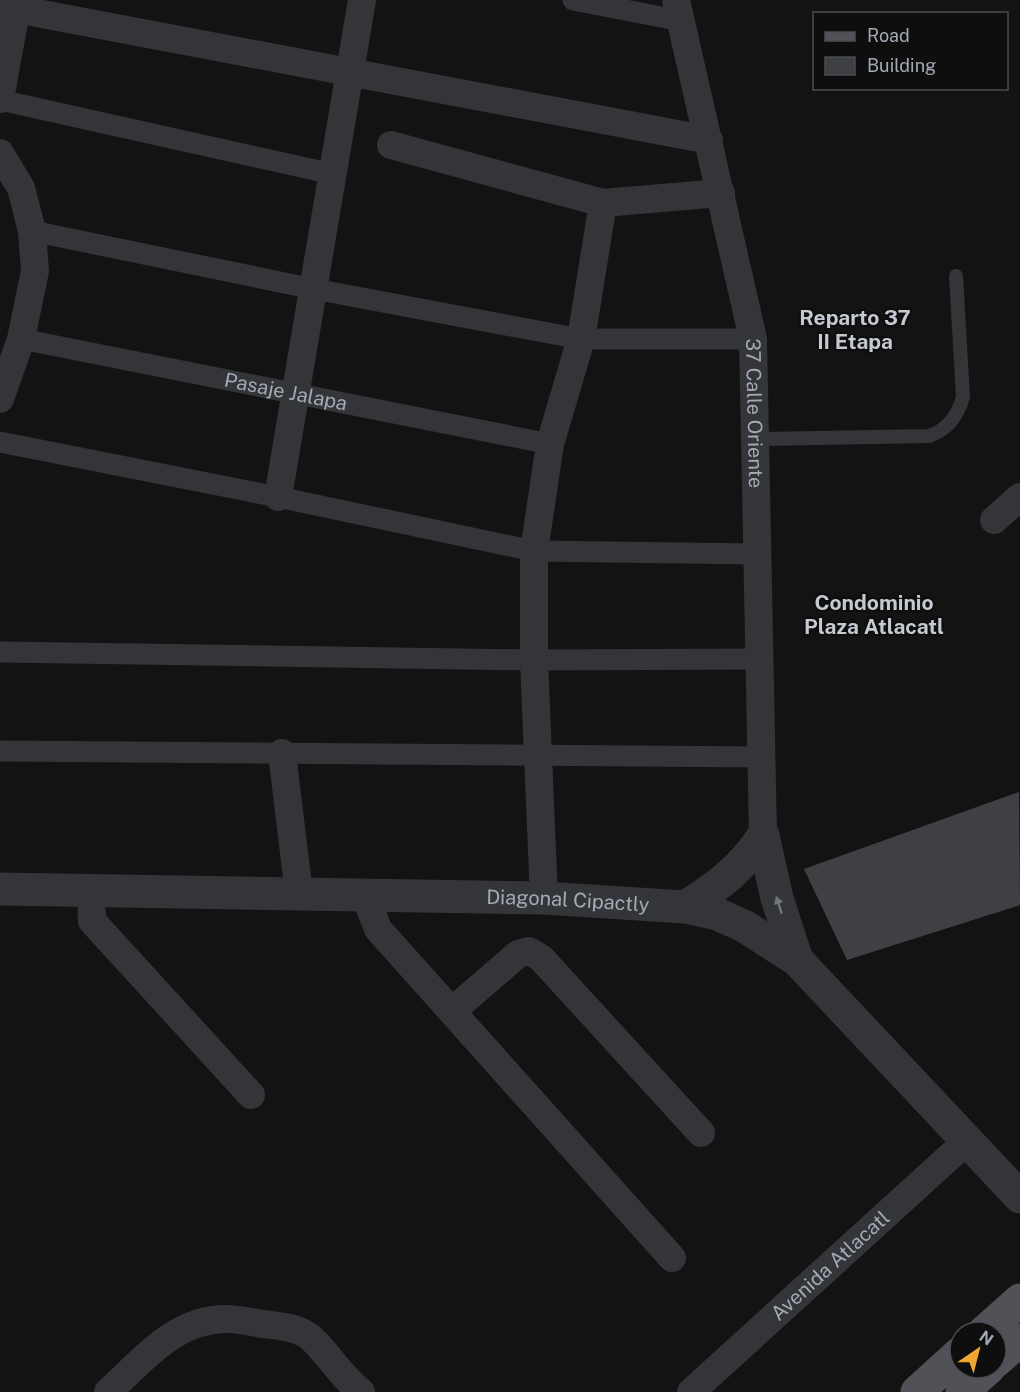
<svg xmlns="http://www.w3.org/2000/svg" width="1020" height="1392" viewBox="0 0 1020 1392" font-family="'Public Sans',sans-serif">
<rect width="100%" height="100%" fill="#131314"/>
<path fill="#3f4044" d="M1019,792L1020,905L847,960L804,869Z"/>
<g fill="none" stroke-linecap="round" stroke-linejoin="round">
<path stroke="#343539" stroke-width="14" d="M755,439L929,436C947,430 958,415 963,397L956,276"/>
<g stroke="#343539" stroke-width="21">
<path d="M573,0L682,21"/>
<path d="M0,100L333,174"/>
<path d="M32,231L314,289L581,339H753"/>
<path id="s1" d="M21,339L550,444"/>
<path d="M0,442L278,497L534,551L758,554"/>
<path d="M0,652L534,660L761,659"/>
<path d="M0,751L763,757"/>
</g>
<g stroke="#343539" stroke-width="28">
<path id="s2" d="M676,0L753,339L763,836"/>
<path d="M0,6L709,140"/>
<path d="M0,99L18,0"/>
<path d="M391,145L603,203L721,193"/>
<path d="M0,153L21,188L32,231L35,271L21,339L0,399"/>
<path d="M278,497L362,0"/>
<path d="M994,520L1020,497"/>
<path d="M282,753L299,894"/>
<path d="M91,890L92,921L251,1095"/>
<path d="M365,895L378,929L672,1258"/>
<path d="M544,898L534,660V551L550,444L581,339L603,203"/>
<path d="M452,1011L518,954L529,951L541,958L701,1133"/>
<path d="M108,1392C143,1360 175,1319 226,1319C238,1319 251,1322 263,1324C279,1326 298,1327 311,1338C329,1354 340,1376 361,1392"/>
<path id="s3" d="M691,1392L968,1140"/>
</g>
<g stroke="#343539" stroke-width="33">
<path d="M763,836L777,898L797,960"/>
<path id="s4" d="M0,889L544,898L685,907L717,914L744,926L797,960L1020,1197"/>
<path d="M685,907C717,887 743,868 763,836"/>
</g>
<path stroke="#505258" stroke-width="33" d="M984,1332L1020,1300
M996,1361L1020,1340
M917,1392L960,1353
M962,1392L989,1368"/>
</g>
<defs><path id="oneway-solid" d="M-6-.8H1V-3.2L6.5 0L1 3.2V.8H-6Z" transform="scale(1.5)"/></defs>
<use fill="#72757d" href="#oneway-solid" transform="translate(779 905) rotate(-108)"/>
<g text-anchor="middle" stroke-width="4.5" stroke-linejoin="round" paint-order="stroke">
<g font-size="20" fill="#a4aab5" stroke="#0e0e0f">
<text dy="7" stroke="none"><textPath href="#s1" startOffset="270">Pasaje Jalapa</textPath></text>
<text dy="7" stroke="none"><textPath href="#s2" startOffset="422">37 Calle Oriente</textPath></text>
<text dy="7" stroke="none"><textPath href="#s4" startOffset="568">Diagonal Cipactly</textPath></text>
<text dy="7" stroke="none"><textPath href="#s3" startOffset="188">Avenida Atlacatl</textPath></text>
</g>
<g font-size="21" font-weight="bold" fill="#c5c9d1" stroke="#0e0e0f">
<text x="855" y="325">Reparto 37<tspan x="855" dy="24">II Etapa</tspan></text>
<text x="874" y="610">Condominio<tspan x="874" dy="24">Plaza Atlacatl</tspan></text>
</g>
</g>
<rect x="813" y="12" width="195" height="78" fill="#0e0e0f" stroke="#4a4c51" stroke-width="1.5"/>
<rect x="825" y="32" width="30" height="9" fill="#505258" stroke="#4a4c51" stroke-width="1.5"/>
<text x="867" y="42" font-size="18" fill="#a4aab5">Road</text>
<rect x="825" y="57" width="30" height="18" fill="#3f4044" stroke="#4a4c51" stroke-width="1.5"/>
<text x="867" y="72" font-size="18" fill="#a4aab5">Building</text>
<g transform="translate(978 1350) rotate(35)"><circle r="28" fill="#0e0e0f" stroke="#4a4c51" stroke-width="1.5"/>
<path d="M0-4.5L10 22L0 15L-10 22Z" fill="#f0a72f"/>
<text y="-9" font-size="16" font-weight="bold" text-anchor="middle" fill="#a4aab5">N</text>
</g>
</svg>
